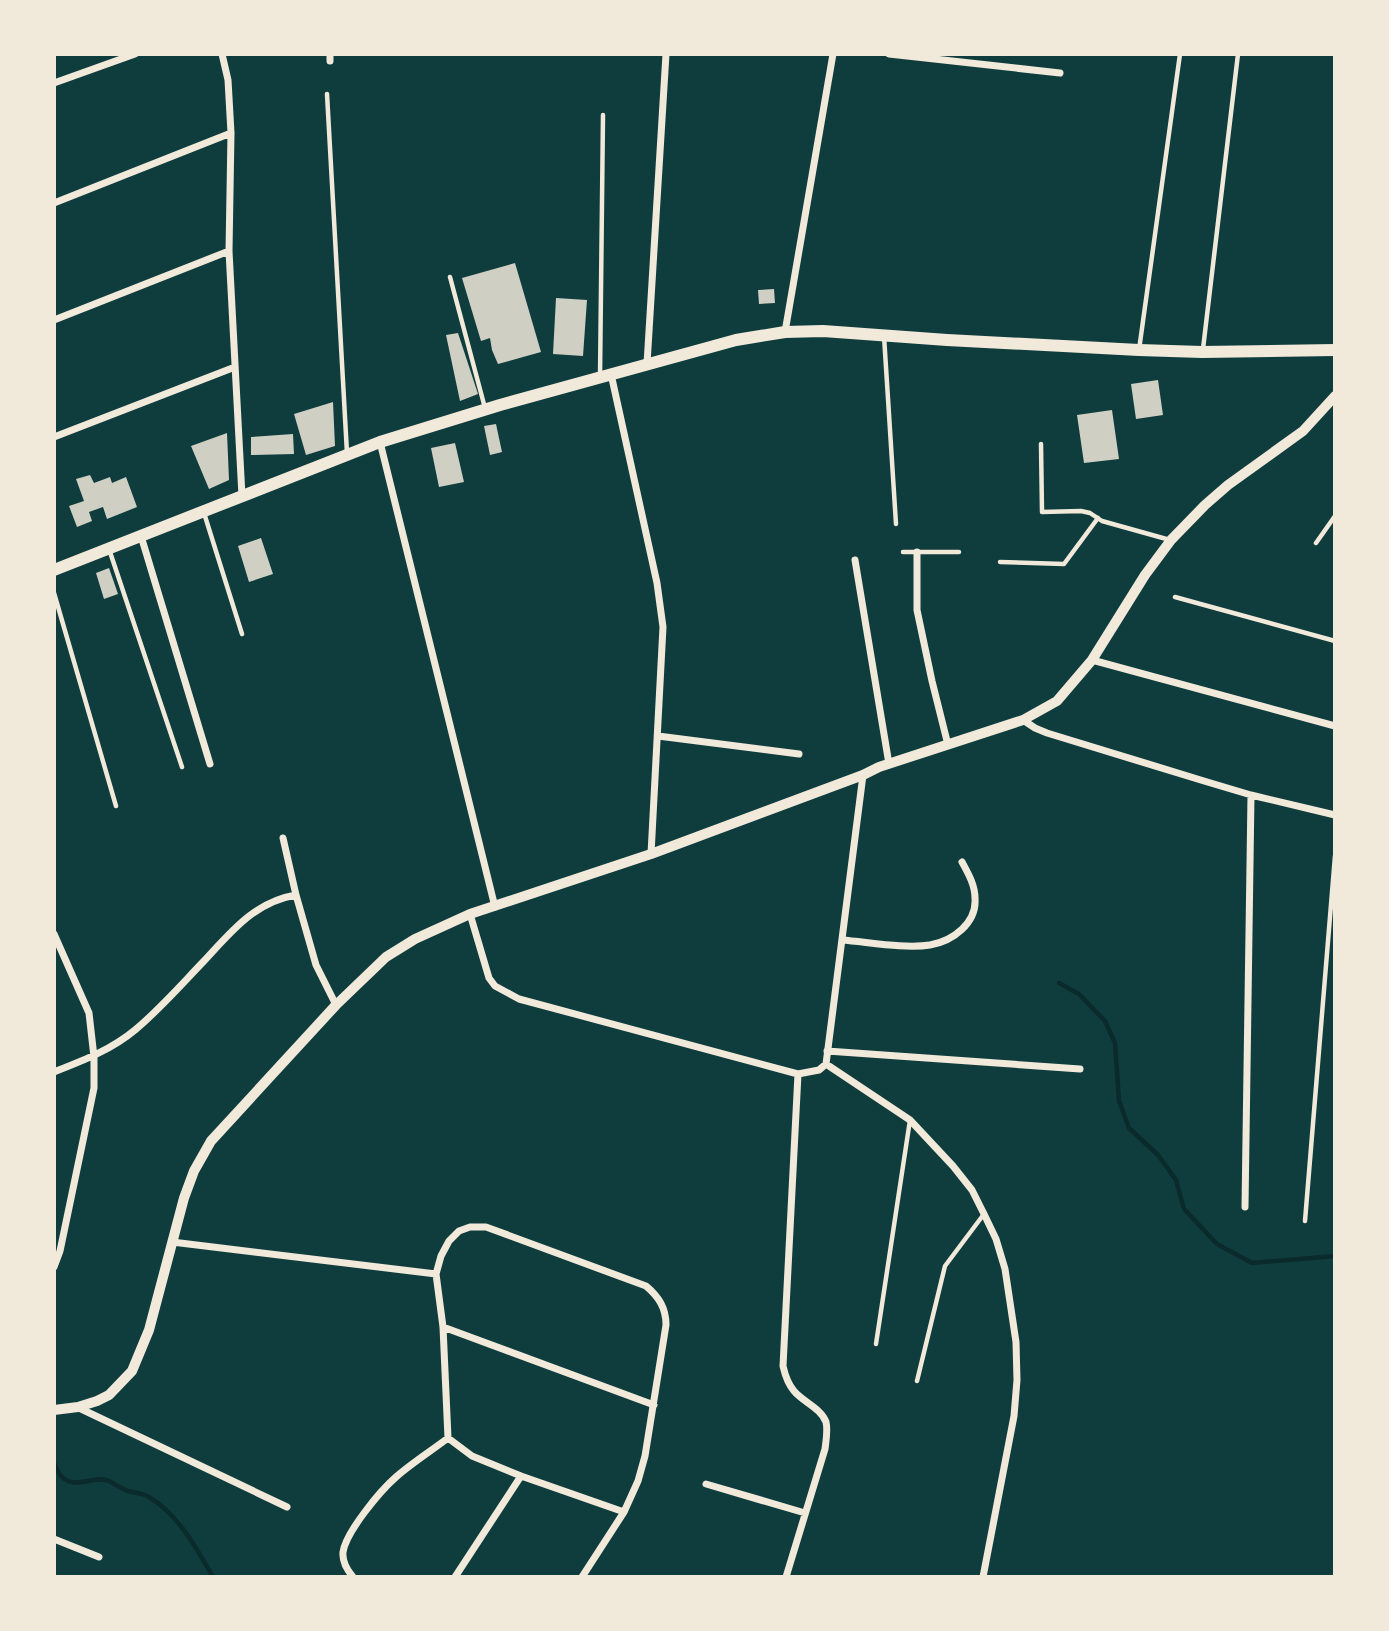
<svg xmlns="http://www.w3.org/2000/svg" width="1389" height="1631" viewBox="0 0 1389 1631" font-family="'Exo 2',sans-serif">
<rect width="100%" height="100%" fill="#0f3d3e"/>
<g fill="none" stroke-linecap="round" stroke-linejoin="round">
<path stroke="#0a2a2b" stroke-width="4.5" d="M1059,983L1079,994L1105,1021L1115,1043L1119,1101L1129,1128L1158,1155L1176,1180L1184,1209L1217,1244L1252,1263L1335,1256
M54,1463C67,1499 91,1473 109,1481C115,1484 122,1489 128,1491C135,1493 143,1493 149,1497C178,1514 197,1549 213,1577"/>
</g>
<path fill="#cfcfc3" d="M515,263L541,352L498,364L492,350L490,338L481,341L462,278Z
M774,289L775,303L759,304L758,290Z
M556,298L587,300L583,356L553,354Z
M458,333L478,394L460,401L446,335Z
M1158,380L1163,415L1136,419L1131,384Z
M333,402L335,446L306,455L294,414Z
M1112,410L1119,459L1084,463L1077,415Z
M496,424L502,452L490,455L484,426Z
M227,433L229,480L209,489L191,446Z
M293,434L294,454L251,455V437Z
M455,443L464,482L439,487L431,448Z
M90,475L94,483L110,477L112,483L126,477L137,507L107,519L103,507L89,512L92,521L77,527L69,506L84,501L76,479Z
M261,538L273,574L249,582L238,546Z
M109,568L118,594L104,599L96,573Z"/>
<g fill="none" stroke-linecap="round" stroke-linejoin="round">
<path stroke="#f1e9da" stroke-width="4.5" d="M327,94L347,453
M450,277L485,408
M884,336L896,524
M1203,349L1238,54
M1139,350L1180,54
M600,377L603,115
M1041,444L1042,512L1081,511L1090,513L1102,521L1170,540
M204,513L242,634
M1316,543L1335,516
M109,549L182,767
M903,552H959
M1000,562L1064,564L1098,518
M54,593L116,806
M1175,597L1335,641
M1305,1221L1335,856
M876,1344L910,1120
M917,1381L945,1266L984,1214"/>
<path stroke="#f1e9da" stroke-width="7" d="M222,54L228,80L231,133L229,251L242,496
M330,54V61
M889,54L1060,73
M54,83L135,54
M54,203L231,133
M54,320L229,251
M785,332L833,54
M647,364L666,54
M611,374L657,583L663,627L651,854
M54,437L235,367
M380,442L495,907
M141,536L210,764
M917,552V610L932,681L948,745
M855,560L889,764
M1092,660L1335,726
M1023,720L1035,728L1047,733L1204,781L1251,795L1335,815
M658,736L799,754
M283,838L296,895L316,965L336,1005
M470,914L489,978L495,986L519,999L798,1074L819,1070L826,1064L863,775
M54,934L89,1013L94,1057V1088L60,1251L54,1267
M842,940C868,942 905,949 930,945C953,941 977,923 975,898C975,885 968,873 962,862
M827,1051L1080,1069
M826,1064L910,1120L953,1166L972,1190L984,1214L996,1239L1005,1269L1016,1342L1017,1380L1014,1416L983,1577
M54,1072C82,1061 111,1050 135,1030C159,1010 181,985 203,962C231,932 254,902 296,895
M1245,1207L1251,795
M172,1242L436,1274
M443,1327L654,1405
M79,1408L287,1507
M448,1438L472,1456L521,1476L624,1512
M706,1484L805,1513
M54,1539L99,1557
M353,1577C347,1570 342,1562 343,1552C346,1532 380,1491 396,1477C412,1463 431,1451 448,1438L443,1327L436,1274L441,1256L449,1241L459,1231L470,1227H486L646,1286C659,1297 666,1308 666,1325L645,1456L638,1481L624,1512L582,1577
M455,1577L521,1476
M786,1577L825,1449C826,1441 828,1430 826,1422C821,1408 803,1402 794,1391C788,1384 785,1375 783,1366L798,1074"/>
<path stroke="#f1e9da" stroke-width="10" d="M54,1410L78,1407L97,1401L109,1395L132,1371L149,1330L184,1198L194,1171L211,1141L336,1005L386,957L415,939L470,914L651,854L863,775L879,767L1023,720L1057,701L1092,660L1145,575L1171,540L1205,505L1228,485L1303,431L1335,396"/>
<path stroke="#f1e9da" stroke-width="12" d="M54,570L380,442L500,405L736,340L785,332L823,331L947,340L1139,350L1202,352L1335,350"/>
</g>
<rect width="1389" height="1631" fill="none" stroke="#f1e9da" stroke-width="112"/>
</svg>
